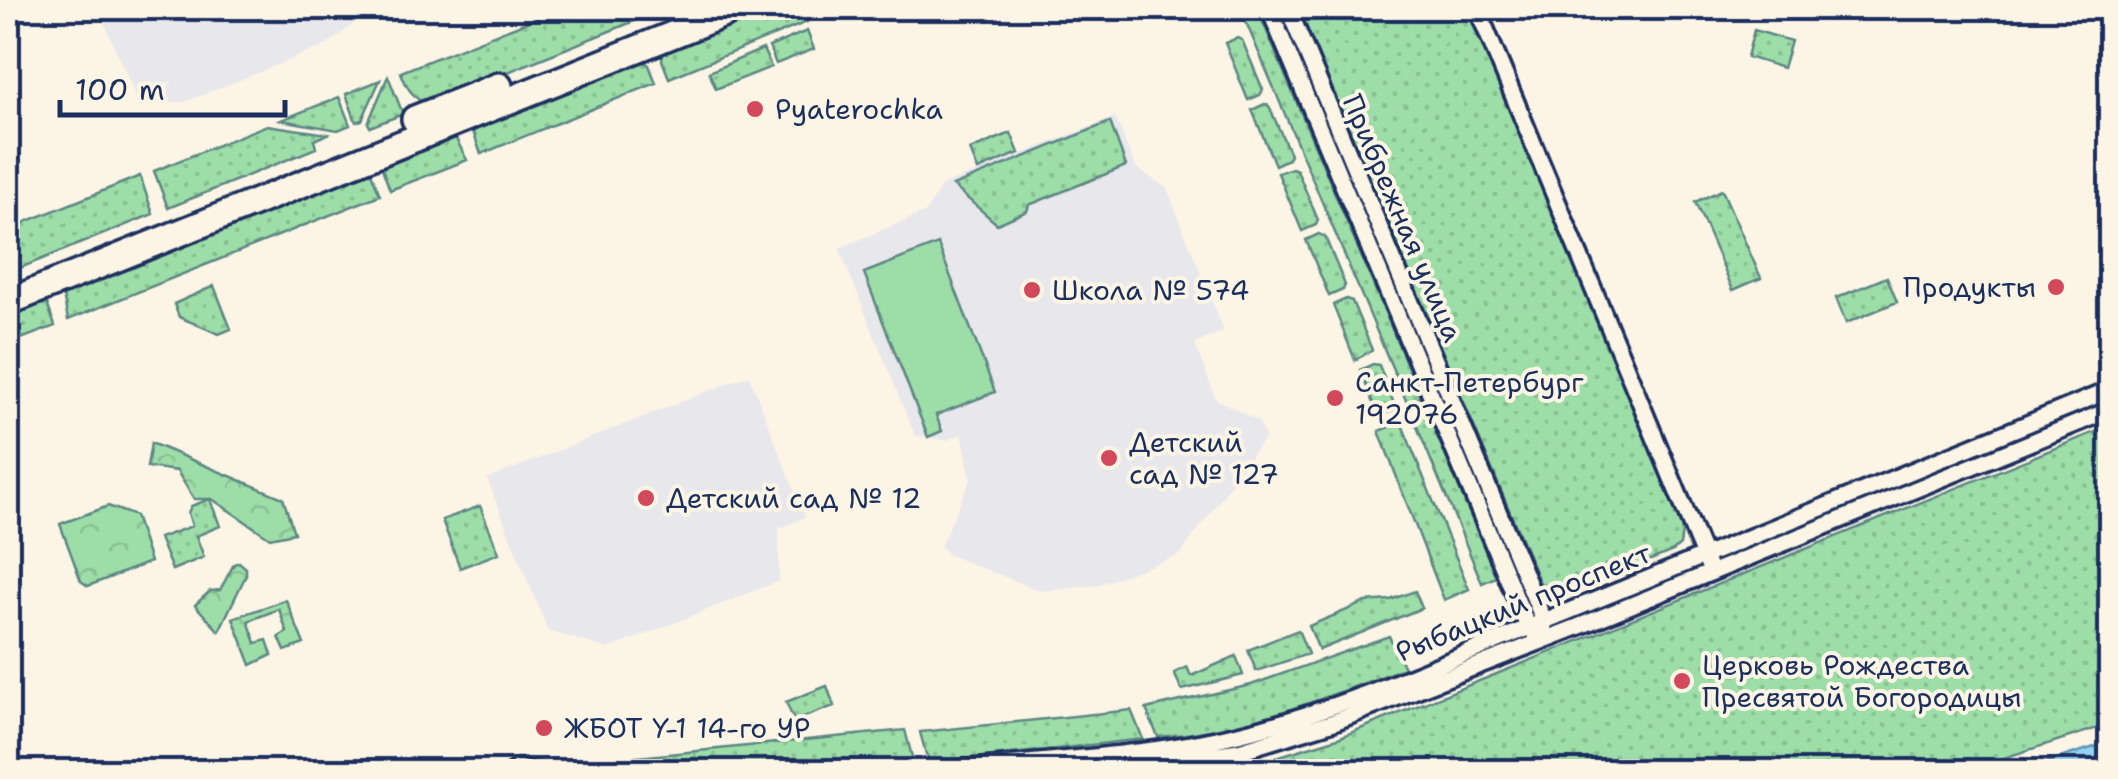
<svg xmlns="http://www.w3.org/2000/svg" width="2118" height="779" viewBox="0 0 2118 779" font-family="'Shantell Sans',sans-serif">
<defs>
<pattern id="green-dots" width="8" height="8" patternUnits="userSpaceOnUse" patternTransform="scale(2.5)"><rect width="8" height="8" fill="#9ddea8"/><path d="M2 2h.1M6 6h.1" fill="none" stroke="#87bf93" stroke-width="1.8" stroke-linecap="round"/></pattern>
<pattern id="forest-crowns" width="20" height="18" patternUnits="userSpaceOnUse" patternTransform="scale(2.5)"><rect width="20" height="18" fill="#9ddea8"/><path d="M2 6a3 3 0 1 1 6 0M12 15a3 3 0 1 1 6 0" fill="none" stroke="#87bf93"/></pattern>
</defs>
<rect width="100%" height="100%" fill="#fcf5e5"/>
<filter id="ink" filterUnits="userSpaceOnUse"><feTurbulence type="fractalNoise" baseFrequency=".01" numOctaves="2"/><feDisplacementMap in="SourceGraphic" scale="20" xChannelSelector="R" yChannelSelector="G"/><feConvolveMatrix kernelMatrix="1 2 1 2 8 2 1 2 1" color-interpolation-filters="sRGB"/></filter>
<g filter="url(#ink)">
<path fill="#e8e7eb" d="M98,8H358L362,17L327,45L185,102H138Z
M1115,117L1136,168L1167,188L1224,331L1195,344L1216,399L1259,422L1265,437L1180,555L1097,585L1041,591L949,555L940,546L971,479L963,438L961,434L947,440L915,436L839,248L926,212L941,186Z
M749,375L805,517L779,529V581L609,649L548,631L487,479Z"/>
<path fill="url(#green-dots)" stroke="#5c8683" stroke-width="2.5" d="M561,8H667L426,105C412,96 406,87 401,72Z
M765,8H801L807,22L669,78L662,60L663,49Z
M1240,8H1257L1420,396L1408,405Z
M1298,8H1468L1678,516L1682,532L1680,545L1673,551L1561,597L1548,593L1539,581Z
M1754,30L1791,41L1783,68L1747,57Z
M807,31L814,49L776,64L769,47Z
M1237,38L1242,40L1263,90L1260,95L1248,100L1225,43Z
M763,49L771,67L716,89L709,72Z
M639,58L649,65L656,83L481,154L471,126Z
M388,76L403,114L370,127L368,123Z
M380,80L362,120L356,122L346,94Z
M339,97L350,125L338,130L281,120Z
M1265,104L1269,106L1290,154L1288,159L1275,165L1252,110Z
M1110,122L1126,166L1029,205L1027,211L997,224L953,186Z
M267,125L328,134L314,140L316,148L168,208L154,171Z
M453,133L467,160L390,190L382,168L406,158L404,152Z
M1011,133L1019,153L978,170L970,150Z
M369,167L380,195L68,320L62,290Z
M1292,168L1297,170L1318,220L1316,225L1302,231L1278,173Z
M140,176L153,214L8,273V229Z
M1722,190L1761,278L1733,290L1695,202Z
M1319,234L1325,237L1345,285L1343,290L1329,296L1306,240Z
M1887,277L1897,302L1846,323L1836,298Z
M214,286L231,329L219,334L179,317L174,304Z
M45,298L55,326L8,344V313Z
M1346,299L1352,301L1372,350L1355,360L1333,305Z
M1373,364L1379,365L1396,409L1383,415L1376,411L1360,370Z
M1421,414H1428L1496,577L1482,583L1413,417Z
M1401,422L1469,589L1444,600L1379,431Z
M2110,426V724L1963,771H1212L1270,759L1338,738Z
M210,499L220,526L196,536L204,557L172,570L159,538L192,526L188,513L191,506Z
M480,506L499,553L460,568L442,520Z
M1415,591L1422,608L1319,650L1309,626L1366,602L1390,600Z
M1298,630L1308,654L1256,671L1248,650Z
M1389,636L1404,668C1324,698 1244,731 1158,737L1146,709L1251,685Z
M1236,656L1243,675L1182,690L1174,673L1187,667L1191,676Z
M827,686L834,706L794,721L786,702Z
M1131,710L1143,739L932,763L926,754L920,732Z
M905,730L912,757L908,766L851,772H587L559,768V765Z"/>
<path fill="url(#forest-crowns)" stroke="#5c8683" stroke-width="2.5" d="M151,443L283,498L294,533L270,538L212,499H194L177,471L147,467Z
M108,506L135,516L150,562L88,586L81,581L60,524Z
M239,562L246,568V575L219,631L195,605L210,591L220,590L234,564Z
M286,600L304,644L285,651L279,637L287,632L279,609L248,621L256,643L267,640L272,655L251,665L233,618Z"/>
<path fill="#9ddea8" stroke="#5c8683" stroke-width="2.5" d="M938,244L995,392L936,415L942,431L928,437L864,273Z"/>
<path fill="#91d5f3" stroke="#6293b7" stroke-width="2.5" d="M2110,742V771H2019Z"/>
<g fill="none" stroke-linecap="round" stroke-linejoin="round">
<defs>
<path id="minor" d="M1269,8L1528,627L1535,633
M1288,8L1544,621V627
M1477,8L1707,563
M511,772L518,768L536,772
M930,772C1031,761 1140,758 1238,734C1348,708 1452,658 1557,616C1742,541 1926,465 2110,390
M1090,772L1239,751L1334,722L1580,626L2110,410"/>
<path id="primary" d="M415,119L499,86
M8,302L739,8"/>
</defs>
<use href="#minor" stroke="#1b2f5e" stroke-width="22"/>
<use href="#primary" stroke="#1b2f5e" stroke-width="32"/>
<use href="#minor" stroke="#fcf5e5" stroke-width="15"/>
<use href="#primary" stroke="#fcf5e5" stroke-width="25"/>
</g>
</g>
<g fill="#d1495b" stroke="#fcf5e5" stroke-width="4">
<circle cx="755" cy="109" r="10"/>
<circle cx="2056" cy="287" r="10"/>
<circle cx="1032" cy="290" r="10"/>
<circle cx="1335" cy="398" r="10"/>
<circle cx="1109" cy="458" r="10"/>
<circle cx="646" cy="498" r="10"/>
<circle cx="1682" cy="681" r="10"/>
<circle cx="544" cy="728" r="10"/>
</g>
<g text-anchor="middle" stroke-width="8" stroke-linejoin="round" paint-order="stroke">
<g font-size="28" fill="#1b2f5e" stroke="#fcf5e5" text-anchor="start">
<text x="775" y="119">Pyaterochka</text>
<text x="2036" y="297" text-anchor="end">Продукты</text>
<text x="1052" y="300">Школа № 574</text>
<text x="1355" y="392">Санкт-Петербург<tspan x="1355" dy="32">192076</tspan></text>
<text x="1129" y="452">Детский<tspan x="1129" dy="32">сад № 127</tspan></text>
<text x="666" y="508">Детский сад № 12</text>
<text x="1702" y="675">Церковь Рождества<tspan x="1702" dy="32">Пресвятой Богородицы</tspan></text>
<text x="564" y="738">ЖБОТ Y-1 14-го УР</text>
</g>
<g font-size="28" fill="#1b2f5e" stroke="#fcf5e5">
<text transform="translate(1403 218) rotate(67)" y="10">Прибрежная улица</text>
<text transform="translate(1523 602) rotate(-22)" y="10">Рыбацкий проспект</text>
</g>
</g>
<rect width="2118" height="779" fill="none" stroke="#fcf5e5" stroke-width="40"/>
<rect x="20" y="20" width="2078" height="739" fill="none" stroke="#1b2f5e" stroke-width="4" filter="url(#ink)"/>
<path d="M60 100v15h225v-15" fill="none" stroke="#1b2f5e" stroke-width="5"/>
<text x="75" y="100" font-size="30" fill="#1b2f5e" stroke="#fcf5e5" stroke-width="8" paint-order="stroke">100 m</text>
</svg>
